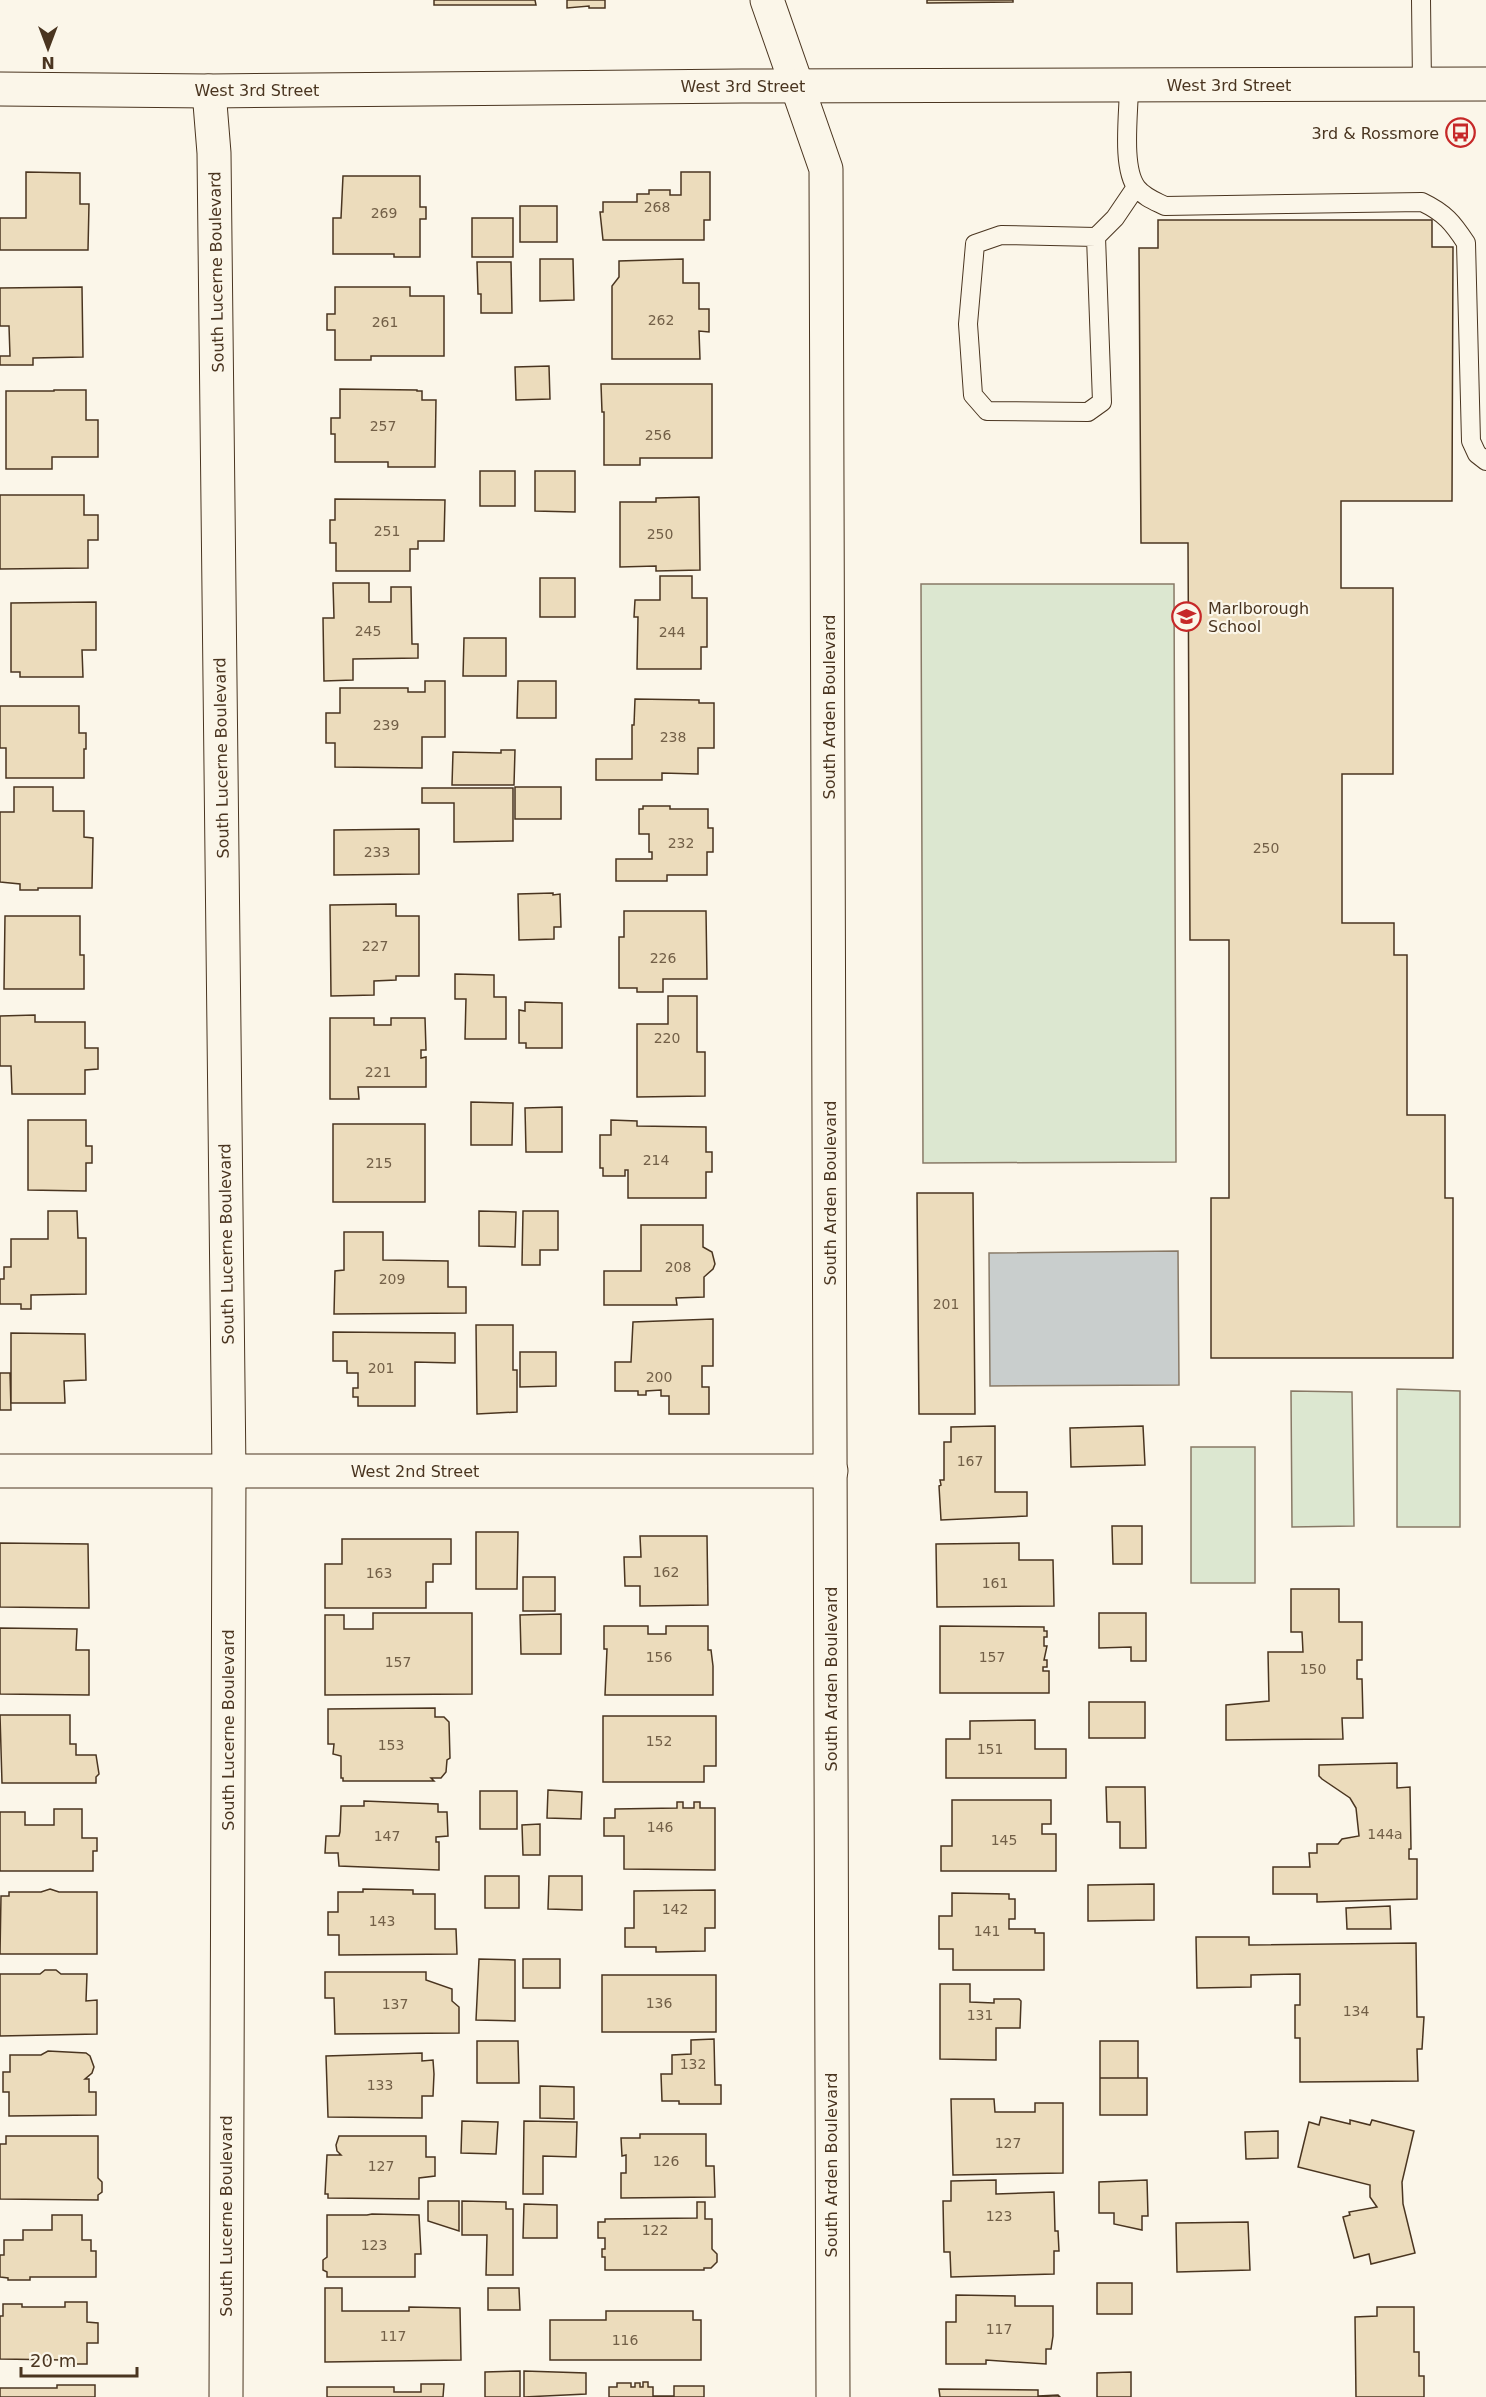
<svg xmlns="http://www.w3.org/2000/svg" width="1486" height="2397" viewBox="0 0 1486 2397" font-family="'DejaVu Sans',sans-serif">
<rect width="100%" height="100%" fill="#fbf6e9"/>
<path fill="#dce7d0" stroke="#887966" stroke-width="1.5" d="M921,584H1174L1176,1162L923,1163Z
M1397,1389L1460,1391V1527H1397Z
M1291,1391L1352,1392L1354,1526L1292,1527Z
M1191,1447H1255V1583H1191Z"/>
<path fill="#c9cecd" stroke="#887966" stroke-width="1.5" d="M1178,1251L1179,1385L990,1386L989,1253Z"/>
<path fill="#ecdcbc" stroke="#4a3520" stroke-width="1.5" d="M434,0H535L536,5H434Z
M567,0H605V8H589V6L567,8Z
M927,0H1013V2L927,3Z
M26,172L80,173V204H89L88,250H0V218H26Z
M681,172H710V220H704V240H603L600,212H603V202H637V194H649V190H670V195H681Z
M343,176H420V207H426V219H420V257H394V254H333V218H341Z
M520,206H557V242H520Z
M472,218H513V257H472Z
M1158,220H1432V247H1453L1452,501H1341V588H1393V774H1342V923H1394V955H1407V1115H1445V1198H1453V1358H1211V1198H1229V940H1190L1188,543H1141L1139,248H1158Z
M540,259H573L574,300L540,301Z
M683,259V283H699V309H709V332L699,331L700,359H612V286L619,277V261Z
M477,262H511L512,313H481V294H478Z
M82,287L83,357L33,358V365H0V356H10L9,326H0V288Z
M335,287H410V296H444V356H371V360H335V330H327V314H335Z
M549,366L550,399L516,400L515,367Z
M601,384H712V458H640V465H604V412H602Z
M340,389L417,390V391H422V400H436L435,467H388V462H335V434H331V418H340Z
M54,390H86V420H98V457H52V469H6V391H54Z
M480,471H515V506H480Z
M535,471H575V512L535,511Z
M0,495H84V515H98V540H88V568L0,569Z
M699,497L700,570L656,571V566L620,567V502H656V498Z
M335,499L445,500L444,541H418V549H410V571H336V543H330V520H335Z
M660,576H692V598H707V647H701V669H637L638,617H634L635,600H660Z
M540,578H575V617H540Z
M333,583H369V602H391V587H411L412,644H418V658L353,659V680L324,681L323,618H334Z
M96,602V650H82L83,677H20V672H11V603Z
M464,638H506V676H463Z
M425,681H445V737H422V768L335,767V743H326V713H340V688H408V692H425Z
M518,681H556V718H517Z
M635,699L699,700V703H714V748H698V774L662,773V780H596V759H632V725H634Z
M0,706H79V733H86V749H84V778H6V748H0Z
M501,750H515L514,785H452L453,752L501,753Z
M14,787H53V811H84V837L93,838L92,888H38V890H20V884L0,882V812H14Z
M515,787H561V819H515Z
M422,788H513V841L454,842V803H422Z
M643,806H670V809H708V828H713V852H707V875H667V881H616V859H652V852H649V834H639V809H643Z
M419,829V874L334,875V830Z
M553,893V895L560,894L561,927H554V939L519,940L518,894Z
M396,904V916H419V976H396V980L374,981V995L331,996L330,905Z
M624,911H706L707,979H663V992H637V988H619V937H624Z
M5,916H80V955H84V989H4Z
M455,974L494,975V997H506V1039H465L466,999H455Z
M668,996H697V1052H705V1096L637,1097V1024H668Z
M525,1002L562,1003V1048H526V1043H519V1010L525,1011Z
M35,1015V1022H85V1048H98V1069L85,1070V1094H12L11,1066H0V1016Z
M330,1018H374V1025H391V1018H425L426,1050H421V1058L426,1057V1087H358L359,1099H330Z
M471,1102L513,1103L512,1145H471Z
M562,1107V1152H526L525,1108Z
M28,1120H86V1146H92V1163H86V1191L28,1190Z
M611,1120L637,1121V1126L706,1127V1152H712V1172H706V1198H628V1170H625V1176H603V1168H600V1135H611Z
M333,1124H425V1202H333Z
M917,1193H973L975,1414H919Z
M48,1211H77L78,1238H86V1294L31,1295V1309H21V1304H0V1279H4V1267H11V1239H48Z
M479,1211L516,1212L515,1247L479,1246Z
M523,1211H558V1250H540V1265H522Z
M641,1225H703V1247L712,1252L715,1264L713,1269L704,1277V1297L676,1298L677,1305H604V1271H641Z
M344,1232H383V1260L448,1261V1287H466V1313L334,1314L335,1271L344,1270Z
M713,1319V1366H702V1387H709V1414H669V1396H661V1390L646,1391V1395H638V1391H615V1362H631L633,1322Z
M476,1325H513V1370H517V1412L477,1414Z
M333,1332L455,1333V1363L415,1362V1406H358V1397H353V1388H358V1373H347V1361H333Z
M11,1333L85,1334L86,1380L64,1381L65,1403H11Z
M520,1352H556V1386L520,1387Z
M0,1373H10L11,1410H0Z
M995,1426V1492H1027V1516L941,1520L939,1486L941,1485L940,1480H944V1442H951V1427Z
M1143,1426L1145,1465L1071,1467L1070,1428Z
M1112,1526H1142V1564H1113Z
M476,1532H518L517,1589H476Z
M640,1536H707L708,1605L640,1606V1586H625L624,1557H641Z
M342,1539H451V1564H433V1582H426V1608H325V1564H342Z
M0,1543L88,1544L89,1608L0,1607Z
M1019,1543V1560H1053L1054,1606L937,1607L936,1544Z
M523,1577H555V1611H523Z
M1291,1589H1339V1622H1362V1660H1357V1679H1362L1363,1718H1342L1343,1739L1226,1740V1705L1269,1701L1268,1652H1303L1302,1632H1291Z
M373,1613H472V1694L325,1695V1615H344V1629H373Z
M1099,1613H1146V1661H1131V1647L1099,1648Z
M561,1614V1654H521L520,1615Z
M604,1626H648V1634H666V1626H708V1650H711L713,1666V1695H605L607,1649H604Z
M940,1626L1044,1627V1631H1047V1637H1044V1646H1047L1044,1660H1047V1667H1043V1671H1049V1693H940Z
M0,1628L77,1629L76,1650H89V1695L0,1694Z
M1089,1702H1145V1738H1089Z
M435,1708V1717H444L449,1722L450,1758L447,1760L446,1772L441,1778H431L434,1781H343V1778H341V1756L333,1754L334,1744H328V1709Z
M0,1715H70V1744H76V1755H96L99,1774L96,1777V1783H2Z
M603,1716H716V1766H704V1782H603Z
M1035,1720V1749H1066V1778H946V1739H970V1721Z
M1397,1763V1788L1410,1787L1411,1849H1409V1859H1417V1899L1317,1902V1894H1273V1867H1310L1309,1853H1317V1844H1338L1342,1839L1359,1836L1356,1808L1350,1798L1322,1779L1319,1776V1765Z
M1106,1787H1145L1146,1848H1120V1822H1107Z
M548,1790L582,1792L581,1819L547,1818Z
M480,1791H517V1829H480Z
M952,1800H1051V1824H1042V1834H1056V1871H941V1846H952Z
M364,1801L438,1804V1812H447L448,1836L436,1837V1842H439V1870L339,1866L338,1853H325L326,1836H339L340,1832L341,1806H364Z
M677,1802H683V1808H694V1802H700V1808H715V1870L624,1869V1836H604V1818H615V1809L677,1808Z
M54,1809H82V1838H97V1851H93V1871H0V1812H25V1825H54Z
M540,1824V1855H523L522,1825Z
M485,1876H519V1908H485Z
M549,1876H582V1910L548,1909Z
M1154,1884V1920L1088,1921V1885Z
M50,1889L59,1892H97V1954H0L1,1896H9V1892H41Z
M363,1889L413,1890V1894H435V1929H456L457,1954L339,1955V1935H328V1912H338V1892H363Z
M715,1890V1928H705V1951L656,1952V1947H625V1928H634V1891Z
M952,1893L1009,1894V1899H1015V1919H1009V1929H1035V1933H1044V1970H953V1949H939V1916H952Z
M1390,1906L1391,1929H1347L1346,1908Z
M1196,1937H1249V1945L1416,1943L1417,2017H1424L1422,2049H1417L1418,2081L1300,2082V2038H1295V2005H1300V1974L1251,1975V1987L1197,1988Z
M479,1959L515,1960V2021L476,2020Z
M523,1959H560V1988H523Z
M45,1970H56L61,1974H87L86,2001L97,2000V2034L0,2036V1974H40Z
M325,1972H426V1980L452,1989V2001L459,2007V2033L335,2034L334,1998H325Z
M602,1975H716V2032H602Z
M940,1984H970V2002L994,2003V1999H1019L1021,2001L1020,2028H996V2060L940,2059Z
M714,2039L715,2085H721V2104H679V2101H662L661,2074H672V2055L691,2054V2040Z
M477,2041H518L519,2083H477Z
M1100,2041H1138V2078H1100Z
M48,2051L86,2053L90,2056L94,2067L92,2073L85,2079H89V2092H96V2115L9,2116V2092H3V2072H10V2055H41Z
M422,2053V2061L433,2060L434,2074L433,2096H422V2118L328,2117L326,2056Z
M1100,2078H1147V2115H1100Z
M540,2086L574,2087V2119L540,2118Z
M951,2099H994L995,2112H1035V2103H1063V2173L953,2175Z
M1321,2117L1350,2124V2120L1370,2125L1372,2120L1414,2131L1402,2182L1403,2204L1415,2253L1371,2264L1369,2254L1354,2258L1343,2217L1350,2215L1349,2212L1377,2207L1370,2197V2185L1298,2167L1309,2122L1319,2125Z
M462,2121L498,2122L496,2154L461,2153Z
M524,2121L577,2122L576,2157L543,2156V2194H523Z
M1278,2131V2158L1246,2159L1245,2132Z
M640,2134H706V2166H714L715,2197L621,2198V2173H626V2155L622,2156L621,2138H640Z
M6,2136H98V2178L102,2182V2192L98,2195V2200L0,2199V2144H6Z
M339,2136H426V2157H435V2176L419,2178V2199L328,2198V2194H325L327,2155H341L337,2151L336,2145Z
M996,2180V2194L1054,2192L1055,2231H1058L1059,2251H1054V2274L951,2277L950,2252H944L943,2201H951V2181Z
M1147,2180L1148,2216H1142V2230L1114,2224V2213H1099V2182Z
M428,2201H459V2231L428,2221Z
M462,2201L506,2202V2209H513V2275H486L487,2235H462Z
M697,2202H705V2219H712V2249L717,2254V2262L711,2268H704V2270H605V2257H602V2249H605V2238H598V2222H605V2219L697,2218Z
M524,2204L557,2205V2238H523Z
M372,2214L419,2215L421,2254H415V2277H327V2272L323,2270V2260L327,2257V2215H367Z
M52,2215H82V2240H91V2251H96V2277H30V2280H8V2278L0,2277V2255H4V2240H23V2230H52Z
M1248,2222L1250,2270L1177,2272L1176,2223Z
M1097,2283H1132V2314H1097Z
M325,2288H342V2311H409V2307L460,2308L461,2360L325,2362Z
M488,2288H519L520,2310H488Z
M956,2295L1015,2296V2306H1053V2336L1051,2349H1046V2364L986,2360V2364H946V2322H956Z
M65,2302H87V2322L98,2323V2343H87V2364H64V2360L0,2359V2316H3V2304H22V2307H65Z
M1377,2307H1414V2352H1419V2376H1424V2397H1356L1355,2317L1377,2316Z
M606,2311H693V2320H701V2360H550V2320H606Z
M520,2371V2397H485V2372Z
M524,2371L586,2373V2394L524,2397Z
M1131,2372V2397H1097V2373Z
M643,2382H648V2387H653V2396H674V2386H704V2397H609V2387H617V2383H631V2387H635V2383H640V2387H643Z
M421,2384H444L443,2397H327V2387H394V2392H421Z
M57,2385H95V2397H0V2388H57Z
M939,2389L1038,2390V2396L1058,2395L1060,2397H940Z"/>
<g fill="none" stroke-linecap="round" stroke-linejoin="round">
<defs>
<path id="service" d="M1421,0L1422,84
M1129,86C1129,112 1121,168 1137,188C1144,197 1155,201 1165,206L1422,202C1445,213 1453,223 1466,243L1471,441L1477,454L1486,461
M1096,237L1102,402L1088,412L987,411L973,395L968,324L975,244L1001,235L1096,237L1115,218L1136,187"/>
<path id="minor" d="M209,91L214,153L229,1472L226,2397
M0,1471H831"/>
<path id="tertiary" d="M767,0L826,169L833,2397"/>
<path id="secondary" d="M0,89L209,91L742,86L1486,84"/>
</defs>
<use href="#service" stroke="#4a3520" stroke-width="20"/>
<use href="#minor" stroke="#4a3520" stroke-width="35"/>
<use href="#tertiary" stroke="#4a3520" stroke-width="35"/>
<use href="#secondary" stroke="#4a3520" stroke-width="35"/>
<use href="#service" stroke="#fbf6e9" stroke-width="18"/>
<use href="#minor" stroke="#fbf6e9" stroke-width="33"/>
<use href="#tertiary" stroke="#fbf6e9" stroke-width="33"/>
<use href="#secondary" stroke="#fbf6e9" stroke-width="33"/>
</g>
<defs>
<symbol id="bus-ring" viewBox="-11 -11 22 22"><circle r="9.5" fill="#fbf6e9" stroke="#c62828" stroke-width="1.5"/><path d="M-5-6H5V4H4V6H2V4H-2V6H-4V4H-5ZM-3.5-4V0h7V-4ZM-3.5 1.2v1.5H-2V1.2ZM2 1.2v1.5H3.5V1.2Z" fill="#c62828"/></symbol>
<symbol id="school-ring" viewBox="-11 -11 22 22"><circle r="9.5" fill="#fbf6e9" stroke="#c62828" stroke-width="1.5"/><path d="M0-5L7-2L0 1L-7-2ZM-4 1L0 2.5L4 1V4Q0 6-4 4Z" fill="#c62828"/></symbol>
</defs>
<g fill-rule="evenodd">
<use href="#bus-ring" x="1444" y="116" width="33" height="33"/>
<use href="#school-ring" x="1170" y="600" width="33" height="33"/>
</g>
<g text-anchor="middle" stroke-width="4.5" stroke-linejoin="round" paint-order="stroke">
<g font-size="14" fill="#725f47">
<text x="657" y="212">268</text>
<text x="384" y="218">269</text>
<text x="661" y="325">262</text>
<text x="385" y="327">261</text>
<text x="383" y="431">257</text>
<text x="658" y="440">256</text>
<text x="387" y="536">251</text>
<text x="660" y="539">250</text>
<text x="368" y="636">245</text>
<text x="672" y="637">244</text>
<text x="386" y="730">239</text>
<text x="673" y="742">238</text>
<text x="681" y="848">232</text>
<text x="1266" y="853">250</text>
<text x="377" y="857">233</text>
<text x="375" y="951">227</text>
<text x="663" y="963">226</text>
<text x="667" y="1043">220</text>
<text x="378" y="1077">221</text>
<text x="656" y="1165">214</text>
<text x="379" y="1168">215</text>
<text x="678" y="1272">208</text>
<text x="392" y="1284">209</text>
<text x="946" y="1309">201</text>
<text x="381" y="1373">201</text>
<text x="659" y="1382">200</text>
<text x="970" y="1466">167</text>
<text x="666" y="1577">162</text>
<text x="379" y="1578">163</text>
<text x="995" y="1588">161</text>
<text x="659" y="1662">156</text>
<text x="992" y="1662">157</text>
<text x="398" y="1667">157</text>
<text x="1313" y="1674">150</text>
<text x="659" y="1746">152</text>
<text x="391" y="1750">153</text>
<text x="990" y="1754">151</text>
<text x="660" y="1832">146</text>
<text x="1385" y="1839">144a</text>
<text x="387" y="1841">147</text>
<text x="1004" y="1845">145</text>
<text x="675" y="1914">142</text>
<text x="382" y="1926">143</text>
<text x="987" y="1936">141</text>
<text x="659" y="2008">136</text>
<text x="395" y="2009">137</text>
<text x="1356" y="2016">134</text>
<text x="980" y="2020">131</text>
<text x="693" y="2069">132</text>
<text x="380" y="2090">133</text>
<text x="1008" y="2148">127</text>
<text x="666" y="2166">126</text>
<text x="381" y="2171">127</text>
<text x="999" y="2221">123</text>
<text x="655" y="2235">122</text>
<text x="374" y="2250">123</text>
<text x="999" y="2334">117</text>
<text x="393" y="2341">117</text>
<text x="625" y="2345">116</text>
</g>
<g font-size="16" fill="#4a3520" stroke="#fbf6e9">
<text x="1229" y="91">West 3rd Street</text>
<text x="743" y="92">West 3rd Street</text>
<text x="257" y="96">West 3rd Street</text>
<text transform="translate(216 272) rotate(-91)" y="6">South Lucerne Boulevard</text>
<text transform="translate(829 707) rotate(-90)" y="6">South Arden Boulevard</text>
<text transform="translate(221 758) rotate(-91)" y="6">South Lucerne Boulevard</text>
<text transform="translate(830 1193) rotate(-90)" y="6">South Arden Boulevard</text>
<text transform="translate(226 1244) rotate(-91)" y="6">South Lucerne Boulevard</text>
<text x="415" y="1477">West 2nd Street</text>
<text transform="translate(831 1679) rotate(-90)" y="6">South Arden Boulevard</text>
<text transform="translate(228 1730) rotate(-90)" y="6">South Lucerne Boulevard</text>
<text transform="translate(831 2165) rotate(-90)" y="6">South Arden Boulevard</text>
<text transform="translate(226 2216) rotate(-90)" y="6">South Lucerne Boulevard</text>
</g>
<g font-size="16" fill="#4a3520" stroke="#fbf6e9" text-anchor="end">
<text x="1439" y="139">3rd &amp; Rossmore</text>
<text x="1208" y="614" text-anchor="start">Marlborough<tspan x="1208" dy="18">School</tspan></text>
</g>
</g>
<g transform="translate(48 48) rotate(180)" stroke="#fbf6e9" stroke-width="4.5" paint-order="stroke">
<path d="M0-4.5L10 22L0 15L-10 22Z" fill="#4a3520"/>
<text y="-9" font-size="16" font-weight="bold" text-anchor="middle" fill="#4a3520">N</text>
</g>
<path d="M21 2367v9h116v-9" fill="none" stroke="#4a3520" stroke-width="3"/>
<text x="30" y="2367" font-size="18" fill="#4a3520" stroke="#fbf6e9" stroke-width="4.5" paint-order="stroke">20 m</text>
</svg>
